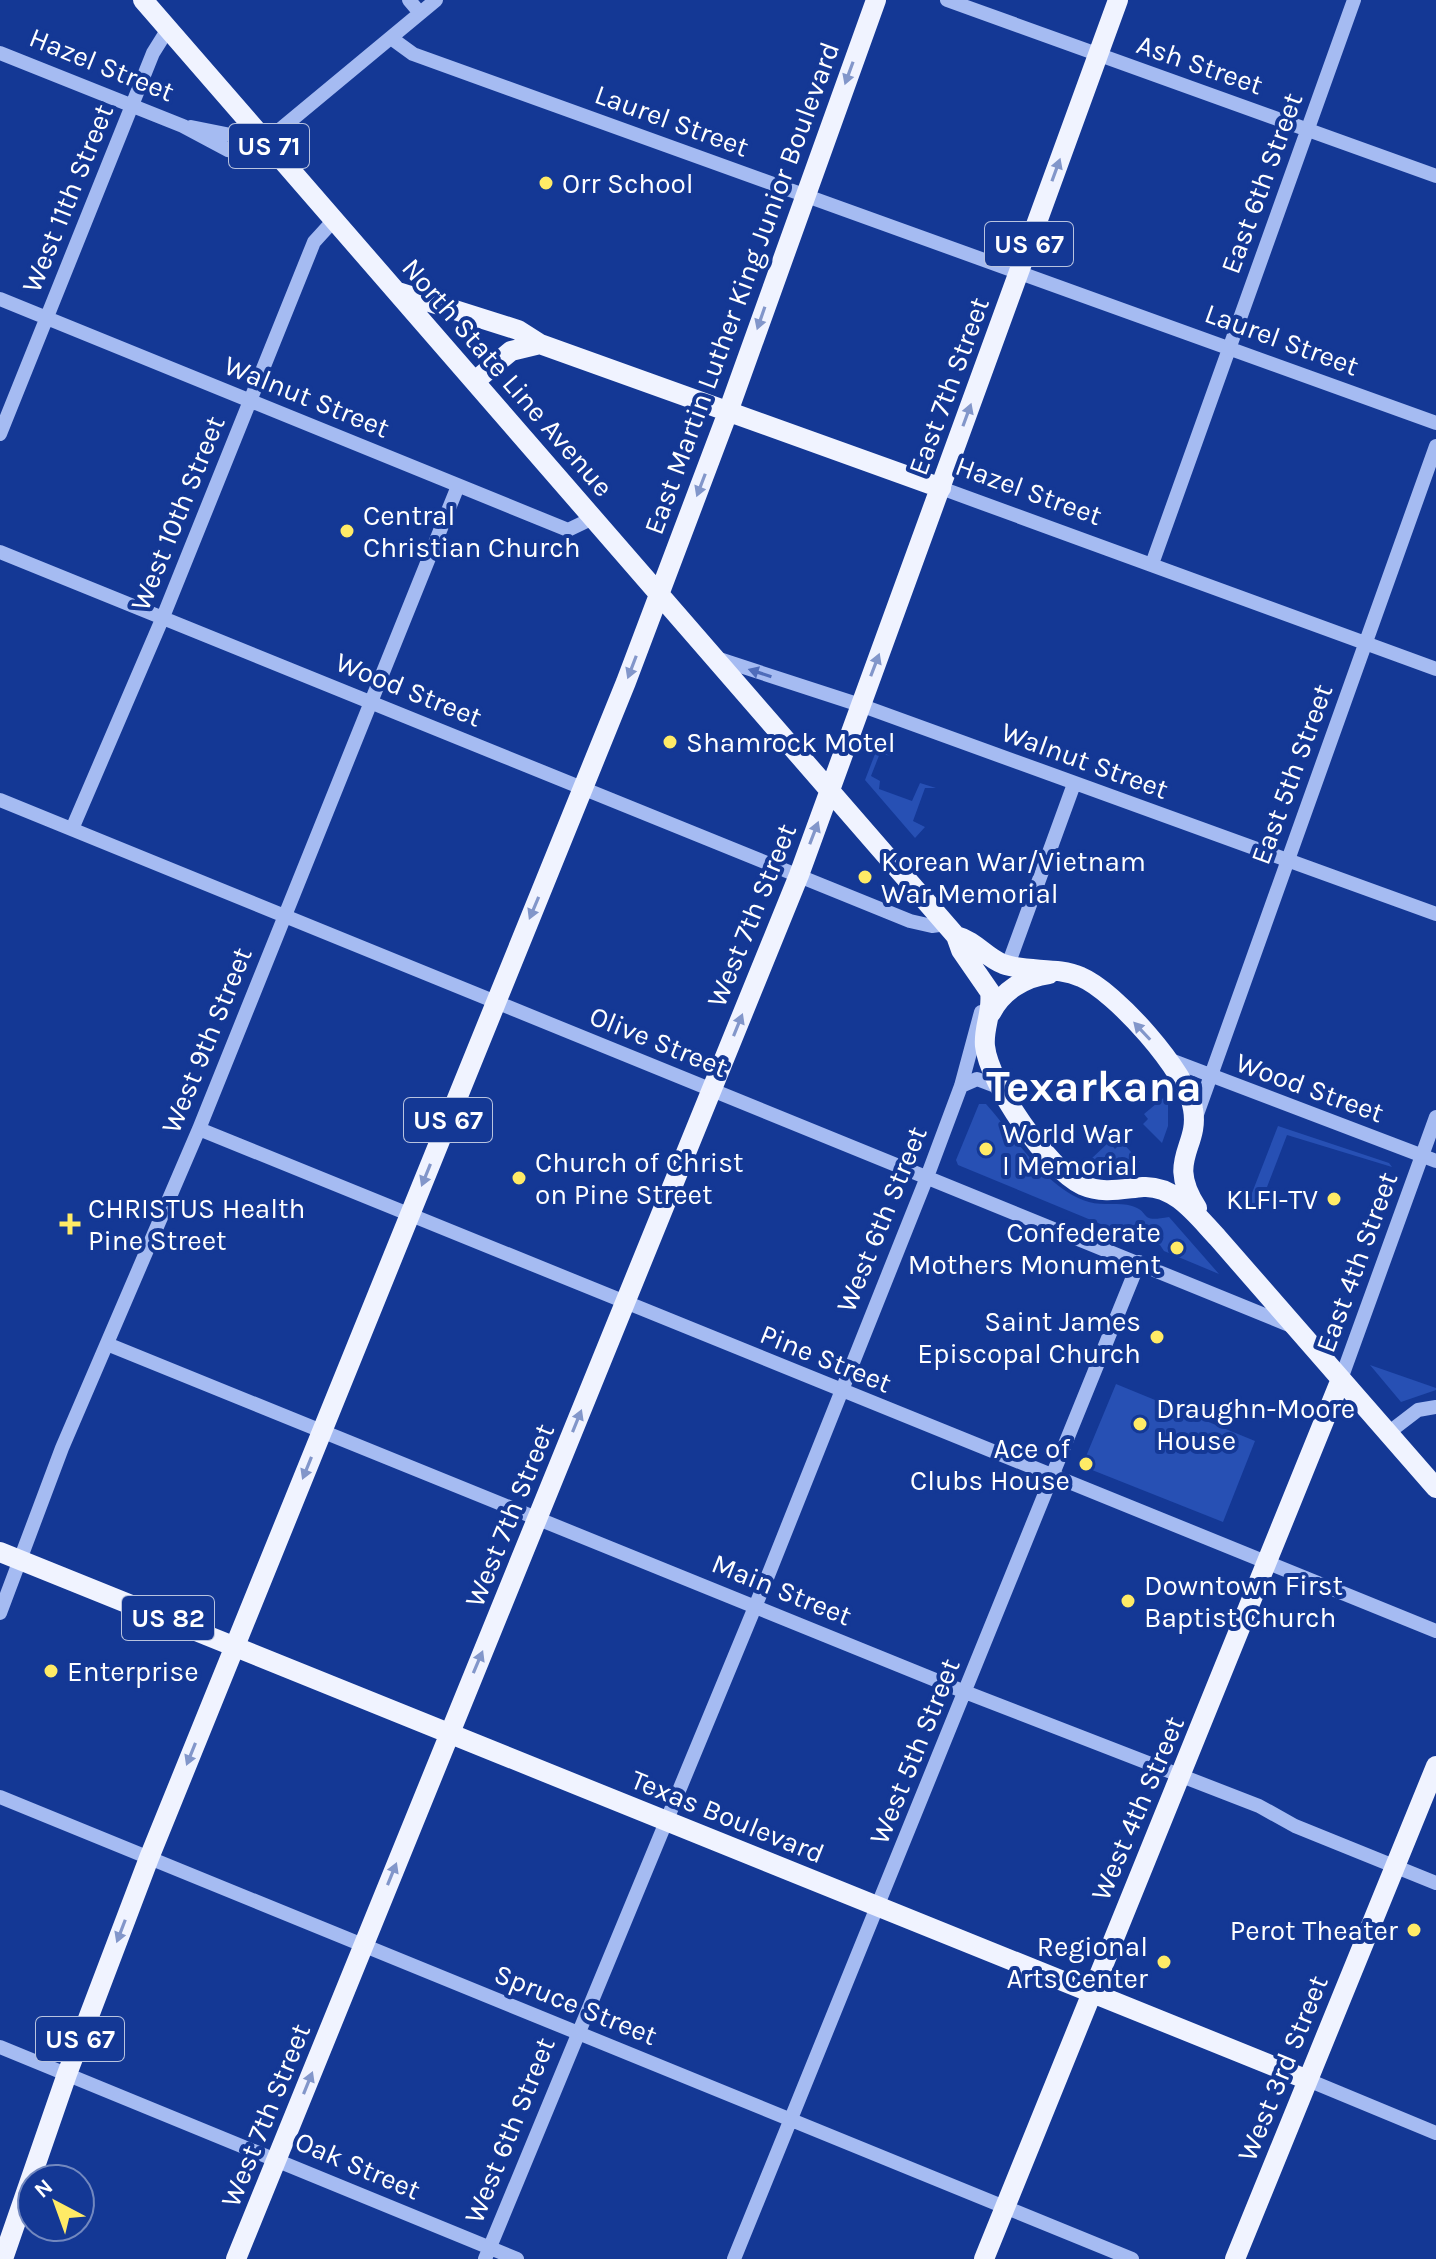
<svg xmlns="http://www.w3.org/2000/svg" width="1436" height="2259" viewBox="0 0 1436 2259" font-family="Karla,sans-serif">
<rect width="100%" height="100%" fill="#143895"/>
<path fill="#2750b4" d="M880,741L895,747L890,756L880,753L871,776L880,781L879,789L912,801L920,783L936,788H925L913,821L925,827L915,838L865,780Z
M1168,1094V1126L1162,1143L1143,1124L1148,1119L1144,1114Z
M979,1104H986C1015,1136 1045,1189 1089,1202C1103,1206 1119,1202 1132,1206C1152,1212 1137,1223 1169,1217L1219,1274L1164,1251L1160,1245L1132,1237L958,1165L956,1160Z
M1278,1126L1389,1163L1392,1167L1287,1135L1262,1200L1245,1211Z
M1109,1142L1115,1149L1122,1142L1140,1162L1113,1168L1090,1160Z
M1370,1365L1436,1388V1390L1401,1402Z
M1116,1384L1255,1441L1223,1522L1082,1466Z"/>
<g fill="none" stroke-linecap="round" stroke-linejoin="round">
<path stroke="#a5bbf2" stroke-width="14" d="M409,0L420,13
M947,0L1436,176
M391,38L413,54L1436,423
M0,53L183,126L228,150L245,153L265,142L436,0
M191,127L265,142
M0,299L568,530L593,518
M0,434L153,53L168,29
M941,488L1436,669
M0,552L910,921L932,926L946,924
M1152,564L1354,0
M716,658L860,705L1436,914
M0,800L1294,1327
M72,829L163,617L314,242L334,220
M1008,965L1074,784
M1168,1059L1436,1161
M961,1086L977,1079L998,1087
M1195,1120L1436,446
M199,1129L1436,1631
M107,1344L965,1692L1259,1806L1295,1826L1436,1883
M1341,1379L1436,1117
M1388,1433L1418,1410L1436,1407
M0,1613L62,1448L199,1129L458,486
M0,1797L1132,2259
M0,2047L517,2259
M1308,2080L1436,2133
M485,2259L767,1578L927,1177L961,1086L981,1012
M734,2259L1139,1262"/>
<path stroke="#f0f3ff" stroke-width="20" d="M143,0L956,936L961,950L990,992C993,1011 983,1028 985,1046C989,1084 1048,1169 1082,1185C1103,1194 1121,1189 1143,1187C1175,1185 1197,1216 1217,1237L1436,1488
M398,292L518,330L540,344
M475,381L511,351L540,344L941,488
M956,936C976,941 985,957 1003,964C1028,973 1056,966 1081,977C1115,991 1188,1073 1193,1109C1200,1148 1165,1159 1197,1208
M991,1013C1002,991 1025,977 1049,974
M0,1552L1308,2080
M3,2259L67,2074L149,1858L626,682L728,412L876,0
M236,2259L799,875L1118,0
M984,2259L1341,1379
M1235,2259L1436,1766"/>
</g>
<defs><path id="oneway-solid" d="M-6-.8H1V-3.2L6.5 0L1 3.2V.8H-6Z" transform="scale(2)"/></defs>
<g fill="#8296ca">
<use href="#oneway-solid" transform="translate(849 73) rotate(110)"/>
<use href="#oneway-solid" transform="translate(1056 170) rotate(-70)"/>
<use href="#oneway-solid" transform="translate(761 318) rotate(109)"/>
<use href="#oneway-solid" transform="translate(967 415) rotate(-70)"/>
<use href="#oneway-solid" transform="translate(701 485) rotate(111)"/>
<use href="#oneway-solid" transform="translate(875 665) rotate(-69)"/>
<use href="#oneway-solid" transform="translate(632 667) rotate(111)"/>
<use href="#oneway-solid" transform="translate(814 833) rotate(-69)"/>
<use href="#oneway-solid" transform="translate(534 908) rotate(113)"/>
<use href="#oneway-solid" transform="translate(738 1025) rotate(-68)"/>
<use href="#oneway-solid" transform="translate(1142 1031) rotate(-133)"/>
<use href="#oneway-solid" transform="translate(426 1175) rotate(112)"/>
<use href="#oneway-solid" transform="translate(577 1421) rotate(-68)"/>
<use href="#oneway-solid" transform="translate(307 1468) rotate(112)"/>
<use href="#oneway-solid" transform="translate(478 1662) rotate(-67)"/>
<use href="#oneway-solid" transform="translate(191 1754) rotate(112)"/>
<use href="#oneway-solid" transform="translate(392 1874) rotate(-68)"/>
<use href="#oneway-solid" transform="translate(121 1931) rotate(111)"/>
<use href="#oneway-solid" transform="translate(308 2083) rotate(-68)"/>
</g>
<use fill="#4e6cba" href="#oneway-solid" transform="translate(760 673) rotate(-162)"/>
<g fill="#ffeb66" stroke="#143895" stroke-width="3">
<circle cx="546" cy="183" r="8"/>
<circle cx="347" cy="531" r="8"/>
<circle cx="670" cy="742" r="8"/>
<circle cx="865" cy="877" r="8"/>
<circle cx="986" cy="1149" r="8"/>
<circle cx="519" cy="1178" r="8"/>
<circle cx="1334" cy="1199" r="8"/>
<path d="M66 1212h8v8h8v8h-8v8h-8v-8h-8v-8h8z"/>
<circle cx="1177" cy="1248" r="8"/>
<circle cx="1157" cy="1337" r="8"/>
<circle cx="1140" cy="1424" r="8"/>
<circle cx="1086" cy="1464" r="8"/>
<circle cx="1128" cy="1601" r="8"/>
<circle cx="51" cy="1671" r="8"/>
<circle cx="1414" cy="1930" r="8"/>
<circle cx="1164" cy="1962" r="8"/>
</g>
<g text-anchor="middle" stroke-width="8" stroke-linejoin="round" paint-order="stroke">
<g fill="#143895" stroke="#b8c3df" stroke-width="2">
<rect x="229" y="124" width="80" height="44" rx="6"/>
<rect x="985" y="222" width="88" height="44" rx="6"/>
<rect x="404" y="1098" width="88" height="44" rx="6"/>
<rect x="122" y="1596" width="92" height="44" rx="6"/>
<rect x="36" y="2017" width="88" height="44" rx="6"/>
</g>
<g font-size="26" font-weight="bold" fill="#fff">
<text x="269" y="155">US 71</text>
<text x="1029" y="253">US 67</text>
<text x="448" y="1129">US 67</text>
<text x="168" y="1627">US 82</text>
<text x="80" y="2048">US 67</text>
</g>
<g font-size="28" fill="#fff" stroke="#143895">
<text transform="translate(102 64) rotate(22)" y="10">Hazel Street</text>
<text transform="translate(1200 64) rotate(19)" y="10">Ash Street</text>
<text transform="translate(672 120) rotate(20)" y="10">Laurel Street</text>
<text transform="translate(1261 183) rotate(-70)" y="10">East 6th Street</text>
<text transform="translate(67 198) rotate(-68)" y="10">West 11th Street</text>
<text transform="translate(741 288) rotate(-70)" y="10">East Martin Luther King Junior Boulevard</text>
<text transform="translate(1282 339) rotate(20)" y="10">Laurel Street</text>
<text transform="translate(508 377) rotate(49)" y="10">North State Line Avenue</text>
<text transform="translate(948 386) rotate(-70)" y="10">East 7th Street</text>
<text transform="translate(307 396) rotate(22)" y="10">Walnut Street</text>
<text transform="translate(1029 490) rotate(20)" y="10">Hazel Street</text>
<text transform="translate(177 513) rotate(-68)" y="10">West 10th Street</text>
<text transform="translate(409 689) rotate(22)" y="10">Wood Street</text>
<text transform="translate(1085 760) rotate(20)" y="10">Walnut Street</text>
<text transform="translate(1291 774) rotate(-70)" y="10">East 5th Street</text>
<text transform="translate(751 915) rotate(-68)" y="10">West 7th Street</text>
<text transform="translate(206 1040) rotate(-68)" y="10">West 9th Street</text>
<text transform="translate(659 1041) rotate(22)" y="10">Olive Street</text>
<text transform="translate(1310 1087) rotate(20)" y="10">Wood Street</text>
<text transform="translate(881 1219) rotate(-68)" y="10">West 6th Street</text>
<text transform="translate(1356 1262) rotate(-70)" y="10">East 4th Street</text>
<text transform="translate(826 1358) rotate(22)" y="10">Pine Street</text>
<text transform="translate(509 1515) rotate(-68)" y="10">West 7th Street</text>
<text transform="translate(782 1589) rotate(22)" y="10">Main Street</text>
<text transform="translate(914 1751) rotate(-68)" y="10">West 5th Street</text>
<text transform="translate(1137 1808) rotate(-67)" y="10">West 4th Street</text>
<text transform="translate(728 1816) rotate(22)" y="10">Texas Boulevard</text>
<text transform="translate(576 2004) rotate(22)" y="10">Spruce Street</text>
<text transform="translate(1282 2068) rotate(-68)" y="10">West 3rd Street</text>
<text transform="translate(265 2115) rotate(-68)" y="10">West 7th Street</text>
<text transform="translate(509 2130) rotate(-68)" y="10">West 6th Street</text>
<text transform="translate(358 2165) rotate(23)" y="10">Oak Street</text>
</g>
<g font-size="28" fill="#fff" stroke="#143895" text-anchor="start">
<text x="562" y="193">Orr School</text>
<text x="363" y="525">Central<tspan x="363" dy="32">Christian Church</tspan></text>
<text x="686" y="752">Shamrock Motel</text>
<text x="881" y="871">Korean War/Vietnam<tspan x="881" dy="32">War Memorial</tspan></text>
<text x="1002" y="1143">World War<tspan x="1002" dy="32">I Memorial</tspan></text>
<text x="535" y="1172">Church of Christ<tspan x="535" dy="32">on Pine Street</tspan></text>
<text x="1318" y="1209" text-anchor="end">KLFI-TV</text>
<text x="88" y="1218">CHRISTUS Health<tspan x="88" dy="32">Pine Street</tspan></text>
<text x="1161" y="1242" text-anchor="end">Confederate<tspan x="1161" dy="32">Mothers Monument</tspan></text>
<text x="1141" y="1331" text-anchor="end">Saint James<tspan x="1141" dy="32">Episcopal Church</tspan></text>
<text x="1156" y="1418">Draughn-Moore<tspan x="1156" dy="32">House</tspan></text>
<text x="1070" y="1458" text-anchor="end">Ace of<tspan x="1070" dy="32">Clubs House</tspan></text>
<text x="1144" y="1595">Downtown First<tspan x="1144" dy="32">Baptist Church</tspan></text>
<text x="67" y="1681">Enterprise</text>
<text x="1398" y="1940" text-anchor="end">Perot Theater</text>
<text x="1148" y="1956" text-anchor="end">Regional<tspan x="1148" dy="32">Arts Center</tspan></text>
</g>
<g font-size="44" font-weight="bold" fill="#fff" stroke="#143895">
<text x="1094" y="1101">Texarkana</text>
</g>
</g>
<g transform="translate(56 2203) rotate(319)"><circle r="38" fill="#143895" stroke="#7288bf" stroke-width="2"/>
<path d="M0-6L14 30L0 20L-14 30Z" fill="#ffeb66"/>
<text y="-12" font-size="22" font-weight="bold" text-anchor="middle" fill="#ffffff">N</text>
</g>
</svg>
